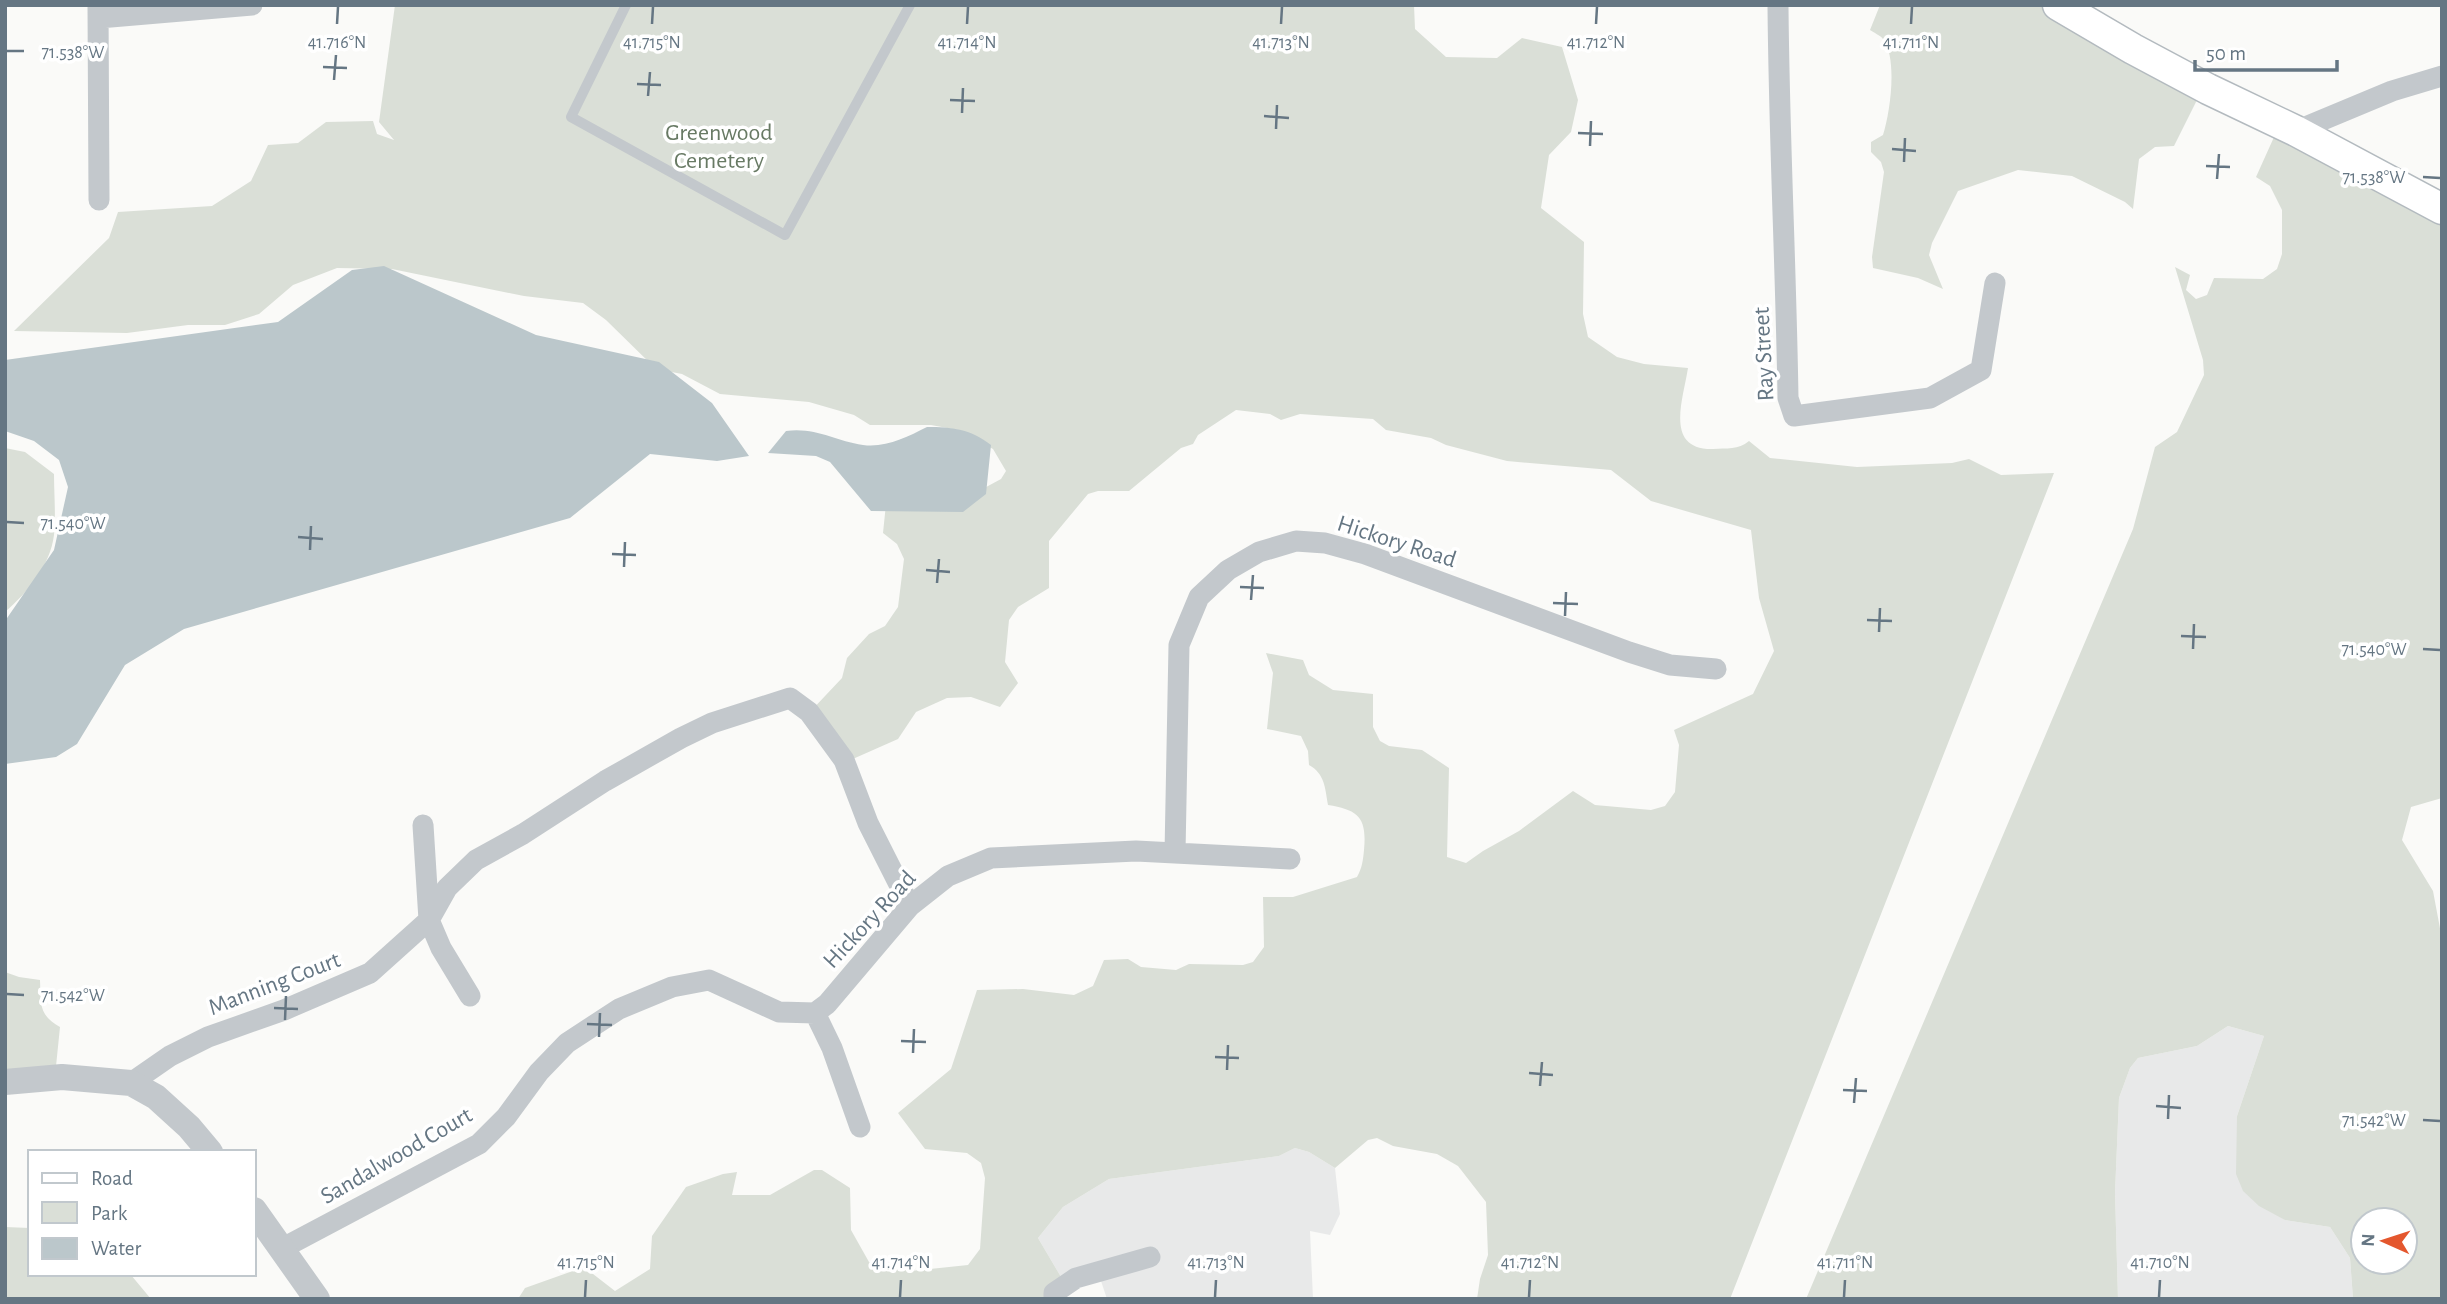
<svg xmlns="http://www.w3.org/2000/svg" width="2447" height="1304" viewBox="0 0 2447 1304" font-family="'Alegreya Sans',sans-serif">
<rect width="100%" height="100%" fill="#fafaf8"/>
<path fill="#e8e9e9" d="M2228,1026L2264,1036L2237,1116L2285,1220L2330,1227L2350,1258L2353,1299H2118L2115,1193L2119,1098L2130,1068L2138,1058L2197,1046Z
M1295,1148L1309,1152L1335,1168L1340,1214L1330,1235L1310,1231L1313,1299H1107L1098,1272L1064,1282L1038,1238L1063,1207L1109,1179L1279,1156Z"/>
<path fill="#dadfd7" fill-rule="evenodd" d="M395,5H1414L1415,29L1446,57L1497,58L1522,38L1562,47L1578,100L1571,132L1549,155L1541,208L1584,242L1583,314L1588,337L1617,357L1644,364L1688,368C1683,400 1664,450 1713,449C1727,448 1738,450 1749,441L1770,458L1857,467L1952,463L1969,459L2001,475L2054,473L1730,1299H1477L1480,1279L1488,1255L1486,1202L1458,1166L1437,1154L1393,1146L1377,1138L1368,1140L1335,1168L1309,1152L1295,1148L1279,1156L1109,1179L1063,1207L1038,1238L1064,1282L1053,1299H518L525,1288L584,1267L615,1291L650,1269L652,1236L686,1187L723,1174L737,1172L732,1195H770L814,1170H822L850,1188L851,1230L869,1262L879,1267L911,1271L968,1265L980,1249L985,1178L981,1163L967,1153L925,1149L898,1113L951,1069L977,990L1023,989L1074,995L1093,986L1104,960L1128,959L1141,967L1176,970L1189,964L1243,965L1253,962L1264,947L1263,897H1293L1357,877C1362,868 1363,861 1364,850C1367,818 1359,810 1328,805C1325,788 1325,774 1309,765L1308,751L1301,736L1267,729L1273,673L1266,653L1303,660L1309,675L1333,690L1373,694V727L1380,741L1389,746L1422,750L1449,768L1447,857L1466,863L1483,851L1519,831L1573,791L1595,805L1651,810L1665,806L1675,792L1679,745L1674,730L1753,694L1774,651L1759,598L1751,530L1651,501L1611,470L1507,461L1446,445L1431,438L1386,430L1373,419L1300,414L1281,420L1270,414L1236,410L1198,435L1193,444L1181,448L1129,491H1098L1088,494L1049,541V588L1018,607L1009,620L1005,662L1018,683L1000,707L971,697L947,698L916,712L898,739L846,762L809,713L842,678L847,658L869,634L885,626L898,607L904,559L897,544L883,533L886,504L951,506L1001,479L1006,471L993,449L958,430L931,425H870L854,415L809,402L720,394L682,374L656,369L606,320L583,303L524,296L392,269L337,268L293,285L259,314L225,325H188L127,333L14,331L109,238L118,212L212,206L251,181L268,145L298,143L326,122L373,121L377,134L394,140L379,122Z
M1880,5H2058L2202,90L2174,146L2155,147L2139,159L2133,209L2125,202L2072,176L2018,170L1958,191L1932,243L1929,255L1943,289L1918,278L1873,268L1872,257L1884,172L1881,162L1871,152V142L1883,135C1890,113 1898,59 1883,39C1880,35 1874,33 1870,30Z
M2279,126L2442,209V798L2411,807L2402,840L2433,891L2442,939V1299H2353L2350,1258L2330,1227L2285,1220L2259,1206L2243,1191L2236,1174L2237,1116L2264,1036L2228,1026L2197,1046L2138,1058L2130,1068L2119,1098L2115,1193L2118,1299H1806L2133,529L2155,447L2177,432L2204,375L2203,360L2175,267L2190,275L2186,290L2196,299L2207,295L2214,278L2263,279L2277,269L2282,254V210L2270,186L2256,177ZM2363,1220H2405V1262H2363Z
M5,448L25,452L54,474C54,494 56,515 54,535C50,566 28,592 5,612Z
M5,972L19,977L40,980C41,1003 38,1015 60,1027L55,1076L5,1082Z
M5,1227L30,1228V1274H119L127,1277L131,1275L151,1299H5Z"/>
<path fill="#bbc7cb" d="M384,266L536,335L659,362L712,403L749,456L717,461L650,454L570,518L184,629L125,665L77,744L56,757L5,764V621L54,550L68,487L59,460L34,441L5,431V360L278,322L352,270Z
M927,427C952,427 971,429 991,445L986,494L963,512L871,511L830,462L816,456L768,453L786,431C816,427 835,441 863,445C886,448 907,437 927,427Z"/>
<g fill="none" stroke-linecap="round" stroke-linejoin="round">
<defs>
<path id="secondary" d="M2058,5L2133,49L2208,89L2296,131L2442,209"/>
</defs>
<use href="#secondary" stroke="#b3babf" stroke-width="33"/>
<path stroke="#c3c8cc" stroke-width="10" d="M626,5L571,117L785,235L910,5"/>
<path stroke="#c3c8cc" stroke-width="21" d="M98,5L99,200
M1778,5C1779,136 1786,267 1788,398L1794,416L1930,398L1981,370L1995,283
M99,18L252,5
M2296,131L2392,91L2442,76
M423,825L429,920L441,948L470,996
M1175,853L1179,645L1199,597L1228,570L1259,552L1296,541L1325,543L1365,554L1629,652L1670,665L1716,669
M815,1013L827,1004L910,906L948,876L991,858L1136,851L1290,859
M815,1013L832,1048L860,1127
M131,1083L170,1056L208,1037L284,1010L370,973L429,920L447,888L476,860L523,834L605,781L681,738L712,723L790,698L809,712L844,760L868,823L910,906
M281,1249L479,1144L506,1117L539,1072L567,1043L619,1009L672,987L709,980L779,1012L815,1013
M1054,1299V1293L1076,1278L1150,1257"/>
<path stroke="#c3c8cc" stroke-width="26" d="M5,1082L62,1077L131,1083L156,1097L189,1127L210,1152
M254,1210L317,1299"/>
<use href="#secondary" stroke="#fff" stroke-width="30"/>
</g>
<path fill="none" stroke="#657683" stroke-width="2.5" d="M337,24L338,7M652,24L653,7M967,24L968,7M1281,24L1282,7M1596,24L1597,7M1911,24L1912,7M7,51H24M323,67L347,68M334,80L336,55M637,84L661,85M648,96L650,72M950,100L975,101M962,113L963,88M1264,116L1289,118M1276,129L1277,105M1578,133L1603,134M1590,146L1591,121M1892,149L1916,151M1904,162L1905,138M2206,166L2230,167M2423,177L2440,178M2217,179L2219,154M7,522L24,523M298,537L323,539M310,550L311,526M612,554L636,555M624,567L625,542M926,570L950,572M937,583L939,559M1240,587L1264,588M1251,600L1253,575M1553,603L1578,604M1565,616L1566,592M1867,620L1892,621M1879,632L1880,608M2181,636L2206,637M2193,649L2194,624M2423,649L2440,650M7,994L24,995M274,1008L298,1009M285,1020L286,996M587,1024L612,1025M599,1037L600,1013M901,1041L926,1042M913,1053L914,1029M1215,1057L1239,1058M1227,1070L1228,1045M1529,1073L1553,1075M1540,1086L1542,1062M1843,1090L1867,1091M1854,1103L1856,1078M2156,1106L2181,1108M2168,1119L2169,1095M2423,1120L2440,1121M585,1297L586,1280M900,1297L901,1280M1215,1297L1216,1280M1529,1297L1530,1280M1844,1297L1845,1280M2159,1297L2160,1280"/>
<g text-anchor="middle" stroke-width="7" stroke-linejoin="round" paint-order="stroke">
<g font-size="24" fill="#687a64" stroke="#fff">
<text x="719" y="140">Greenwood<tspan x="719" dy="28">Cemetery</tspan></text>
</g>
<g font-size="24" fill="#657683" stroke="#fff">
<text transform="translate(1763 354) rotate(-93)" y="8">Ray Street</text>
<text transform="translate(1397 541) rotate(18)" y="8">Hickory Road</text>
<text transform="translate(869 919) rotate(-47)" y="8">Hickory Road</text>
<text transform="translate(274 983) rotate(-21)" y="8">Manning Court</text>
<text transform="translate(396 1155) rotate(-30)" y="8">Sandalwood Court</text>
</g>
</g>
<g font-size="18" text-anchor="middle" fill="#657683" stroke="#fff" stroke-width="7" stroke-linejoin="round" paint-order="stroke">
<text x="337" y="48">41.716°N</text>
<text x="652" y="48">41.715°N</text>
<text x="967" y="48">41.714°N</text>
<text x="1281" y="48">41.713°N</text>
<text x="1596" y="48">41.712°N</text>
<text x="1911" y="48">41.711°N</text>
<text x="73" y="58">71.538°W</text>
<text x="2374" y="183">71.538°W</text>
<text x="73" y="529">71.540°W</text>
<text x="2374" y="655">71.540°W</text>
<text x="73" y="1001">71.542°W</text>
<text x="2374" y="1126">71.542°W</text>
<text x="586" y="1268">41.715°N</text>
<text x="901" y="1268">41.714°N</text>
<text x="1216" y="1268">41.713°N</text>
<text x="1530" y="1268">41.712°N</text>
<text x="1845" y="1268">41.711°N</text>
<text x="2160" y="1268">41.710°N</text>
</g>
<rect width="2447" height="1304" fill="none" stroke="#657683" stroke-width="14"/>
<rect x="28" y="1150" width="228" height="126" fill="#ffffff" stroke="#c1c8cd" stroke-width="2"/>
<rect x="42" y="1173" width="35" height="10" fill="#ffffff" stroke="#c1c8cd" stroke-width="2"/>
<text x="91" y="1185" font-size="21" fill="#657683">Road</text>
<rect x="42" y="1202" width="35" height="21" fill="#dadfd7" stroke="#c1c8cd" stroke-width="2"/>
<text x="91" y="1220" font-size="21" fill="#657683">Park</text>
<rect x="42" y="1238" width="35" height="21" fill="#bbc7cb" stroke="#c1c8cd" stroke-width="2"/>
<text x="91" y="1255" font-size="21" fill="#657683">Water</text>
<g transform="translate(2384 1241) rotate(273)"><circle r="33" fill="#ffffff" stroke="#c1c8cd" stroke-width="2"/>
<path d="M0-5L12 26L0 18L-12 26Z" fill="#e4572e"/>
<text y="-10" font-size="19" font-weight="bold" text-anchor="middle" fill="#657683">N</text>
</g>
<path d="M2195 60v10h142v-10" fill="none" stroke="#657683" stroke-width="3.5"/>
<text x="2206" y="60" font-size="21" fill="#657683" stroke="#ffffff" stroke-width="5" paint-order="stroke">50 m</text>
</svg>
